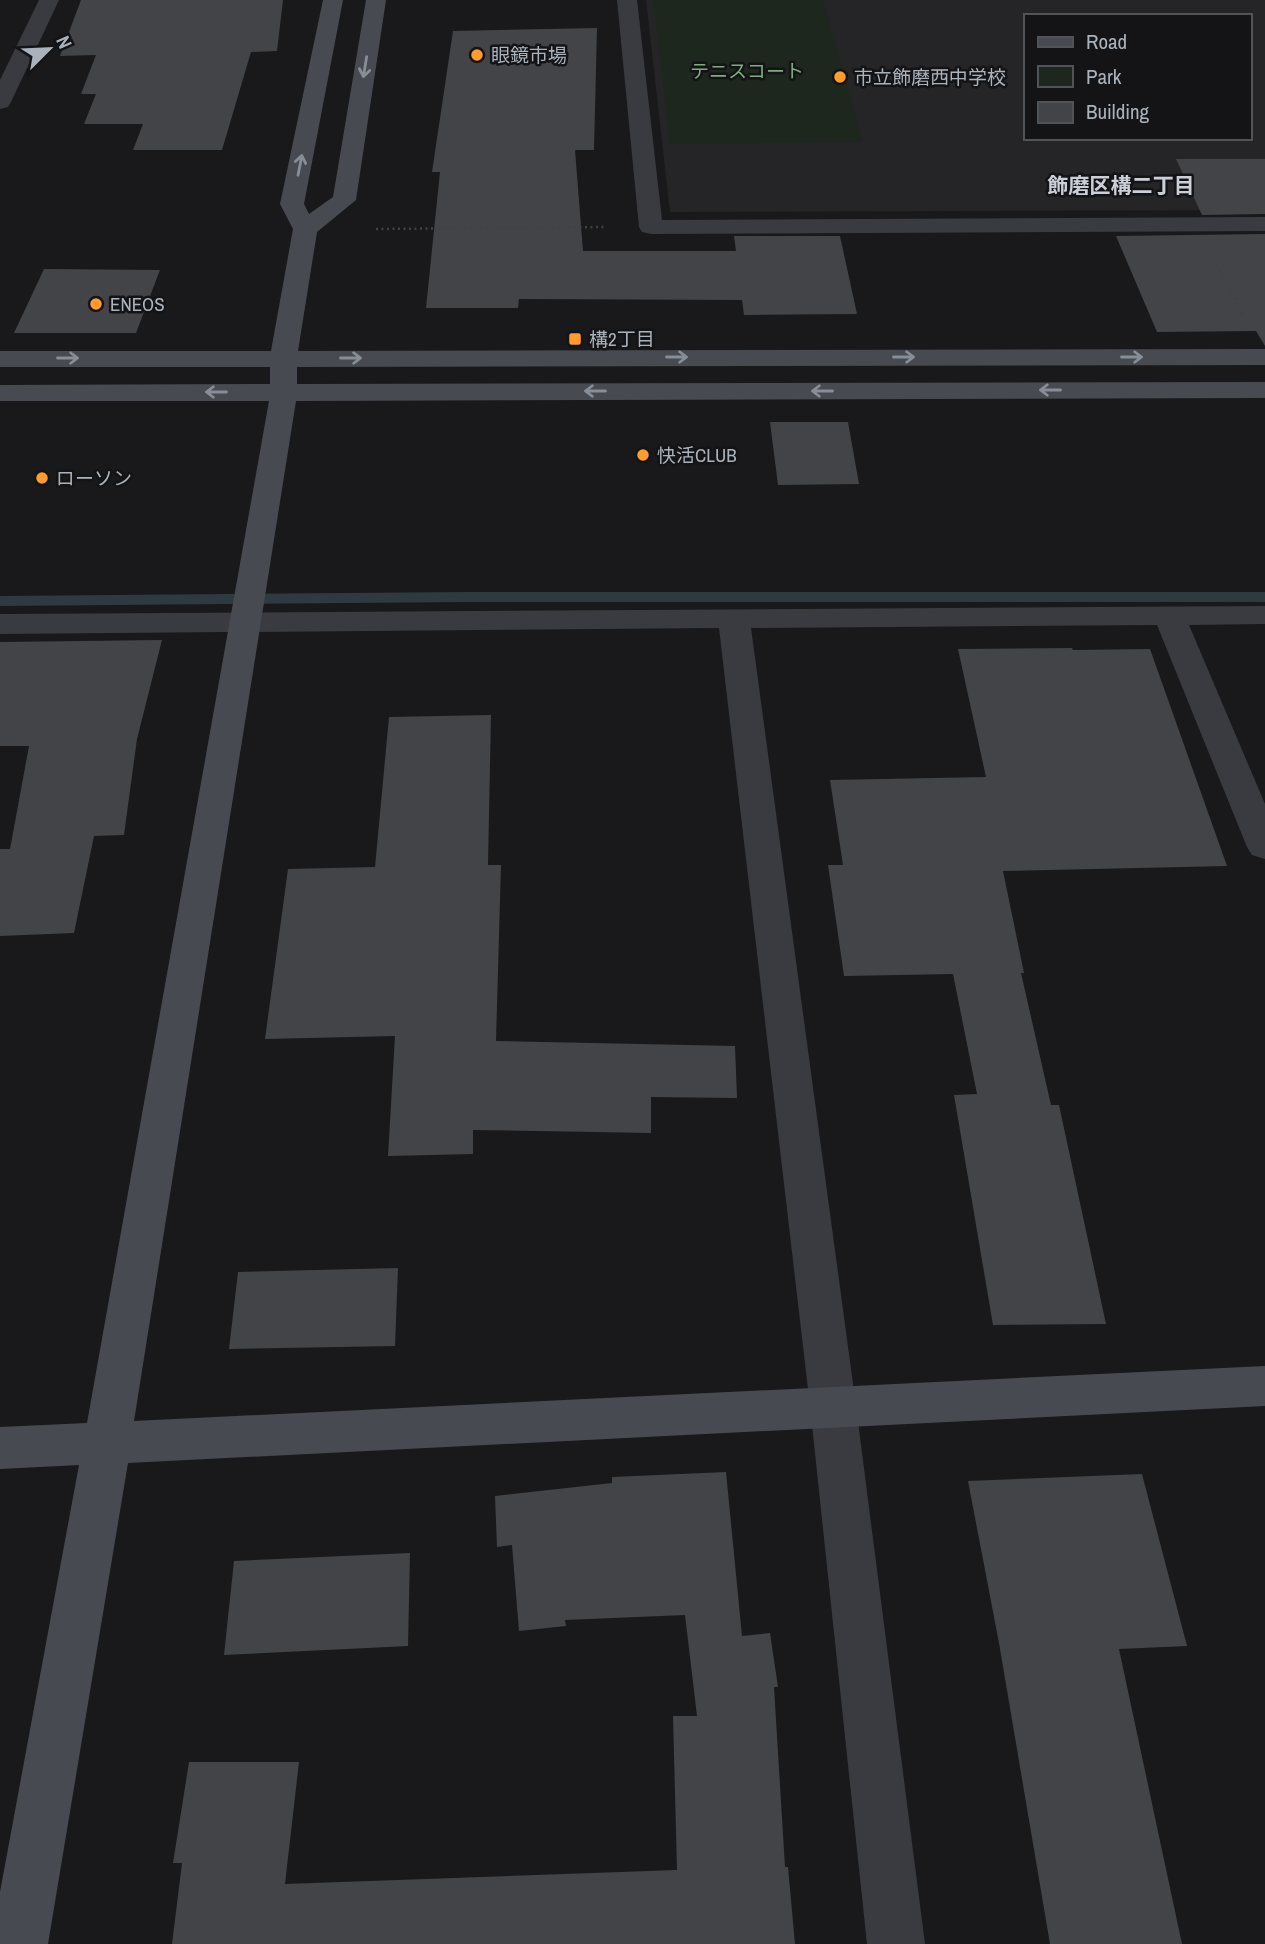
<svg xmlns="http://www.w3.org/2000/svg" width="1265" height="1944" viewBox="0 0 1265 1944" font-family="'Archivo Narrow','Noto Sans JP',sans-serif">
<rect width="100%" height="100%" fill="#19191b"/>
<path fill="#252528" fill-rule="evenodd" d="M646,0H1265V210L670,212ZM1025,16H1249V138H1025Z"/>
<path fill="#1e271e" d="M653,0H823L863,142L670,144Z"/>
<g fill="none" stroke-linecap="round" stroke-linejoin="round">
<path fill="#2d3b41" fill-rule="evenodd" d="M469,592H1265V602H469L0,606V596Z"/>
</g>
<path fill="#434448" d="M81,0H283L277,51L251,52L222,150H133L143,124H84L96,94H81L96,55L60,56Z
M597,28L594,150H575L583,251H736L734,236H840L857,314L744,315L742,300L519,299L518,308H426L440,172H432L453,31Z
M1176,159H1265V214L1202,215Z
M1265,234V346L1256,331L1157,332L1116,236Z
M44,269L160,270L136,333H14Z
M770,422H848L859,484L778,485Z
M162,640L137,739L124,835L94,836L74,933L0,936V849H10L29,746H0V642Z
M1072,648L1073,650L1150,649L1227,866L1003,871L1024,973H1021L1051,1105H1059L1106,1324L993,1325L954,1095L977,1094L953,974L844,976L828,865H843L830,780L986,777L958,649Z
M491,715L488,865H501L496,1041L735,1046L737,1098L651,1097V1133L473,1130V1154L388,1156L395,1036L265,1039L288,869L375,867L389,717Z
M398,1268L395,1346L229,1349L238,1272Z
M726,1472L742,1636L770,1633L778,1687H774L785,1867H788L795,1944H172L182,1863H173L189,1762H299L285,1884L677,1870L673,1716H697L685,1615L565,1620L566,1626L519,1631L512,1545L497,1547L495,1496L612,1483V1477Z
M1142,1474L1187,1646L1119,1649L1182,1944H1050L999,1643L968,1481Z
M410,1553L408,1646L224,1655L234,1561Z"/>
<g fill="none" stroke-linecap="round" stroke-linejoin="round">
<path stroke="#3f4348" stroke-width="2.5" stroke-dasharray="2 3.5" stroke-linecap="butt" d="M376,229L605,227
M1217,264L1242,313"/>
<path stroke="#3f4348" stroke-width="3.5" stroke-dasharray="2.5 4.5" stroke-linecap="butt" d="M1241,312L1243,315"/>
<path fill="#393b41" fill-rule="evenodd" d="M39,0H59L11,102L8,107L0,109V80Z
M617,0H637L662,220L1265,217V231L651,234L642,232L639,227Z
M1265,606V624L1189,625L1265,804V859L1252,855L1247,847L1157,625L751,628L856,1406L925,1944H867L810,1406L719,628L0,634V614Z"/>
<path fill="#474b51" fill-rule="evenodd" d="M323,0H343L304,204L309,214L333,197L366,0H386L356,200L317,232L298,351L1265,349V365L297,367V384L1265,382V398L296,401L134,1421L1265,1366V1406L128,1463L48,1944H0V1892L79,1465L0,1469V1427L87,1423L269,401H0V385L270,384V367H0V351H271L293,229L280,204Z"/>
</g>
<defs><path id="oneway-shaft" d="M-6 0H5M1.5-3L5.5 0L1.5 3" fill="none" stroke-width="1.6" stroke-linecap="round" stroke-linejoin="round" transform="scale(1.75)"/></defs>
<g stroke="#878e97">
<use href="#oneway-shaft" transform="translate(365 67) rotate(99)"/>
<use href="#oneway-shaft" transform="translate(300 165) rotate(-79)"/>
<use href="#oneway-shaft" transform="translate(677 357)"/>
<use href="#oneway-shaft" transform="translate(904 357)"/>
<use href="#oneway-shaft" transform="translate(1132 357)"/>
<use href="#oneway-shaft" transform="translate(68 358)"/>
<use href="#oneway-shaft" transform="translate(351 358)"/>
<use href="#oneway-shaft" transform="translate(1050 390) rotate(180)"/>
<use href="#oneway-shaft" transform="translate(595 391) rotate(180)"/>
<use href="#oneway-shaft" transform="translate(822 391) rotate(180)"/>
<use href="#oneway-shaft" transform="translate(216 392) rotate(180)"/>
</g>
<g fill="#ff9c2d" stroke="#141416" stroke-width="2.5">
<circle cx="477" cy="55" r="7"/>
<circle cx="840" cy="77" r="7"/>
<circle cx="96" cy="304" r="7"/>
<rect x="568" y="332" width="14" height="14" rx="3.5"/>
<circle cx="643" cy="455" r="7"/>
<circle cx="42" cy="478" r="7"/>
</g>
<g text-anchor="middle" stroke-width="5" stroke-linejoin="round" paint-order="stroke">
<g font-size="19" fill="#aab2bc" stroke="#141416" text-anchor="start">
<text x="491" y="62">眼鏡市場</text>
<text x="854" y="84">市立飾磨西中学校</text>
<text x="110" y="311">ENEOS</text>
<text x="589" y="346">構2丁目</text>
<text x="657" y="462">快活CLUB</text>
<text x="56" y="485">ローソン</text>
</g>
<g font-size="19" fill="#82a97f" stroke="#141416">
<text x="747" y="78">テニスコート</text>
</g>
<g font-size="21" font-weight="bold" fill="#cbd0d8" stroke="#141416">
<text x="1121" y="193">飾磨区構二丁目</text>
</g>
</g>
<rect x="1024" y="14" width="228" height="126" fill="#141416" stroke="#505358" stroke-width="2"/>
<rect x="1038" y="37" width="35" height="10" fill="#474b51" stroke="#505358" stroke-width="2"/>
<text x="1086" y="49" font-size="21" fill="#aab2bc">Road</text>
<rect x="1038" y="66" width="35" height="21" fill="#1e271e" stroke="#505358" stroke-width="2"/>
<text x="1086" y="84" font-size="21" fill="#aab2bc">Park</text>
<rect x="1038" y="102" width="35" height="21" fill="#434448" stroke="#505358" stroke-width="2"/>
<text x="1086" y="119" font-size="21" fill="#aab2bc">Building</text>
<g transform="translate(49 49) rotate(66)" stroke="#141416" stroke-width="5" paint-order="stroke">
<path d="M0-5L12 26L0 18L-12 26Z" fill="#aab2bc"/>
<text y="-10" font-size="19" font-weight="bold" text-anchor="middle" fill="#aab2bc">N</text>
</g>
</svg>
